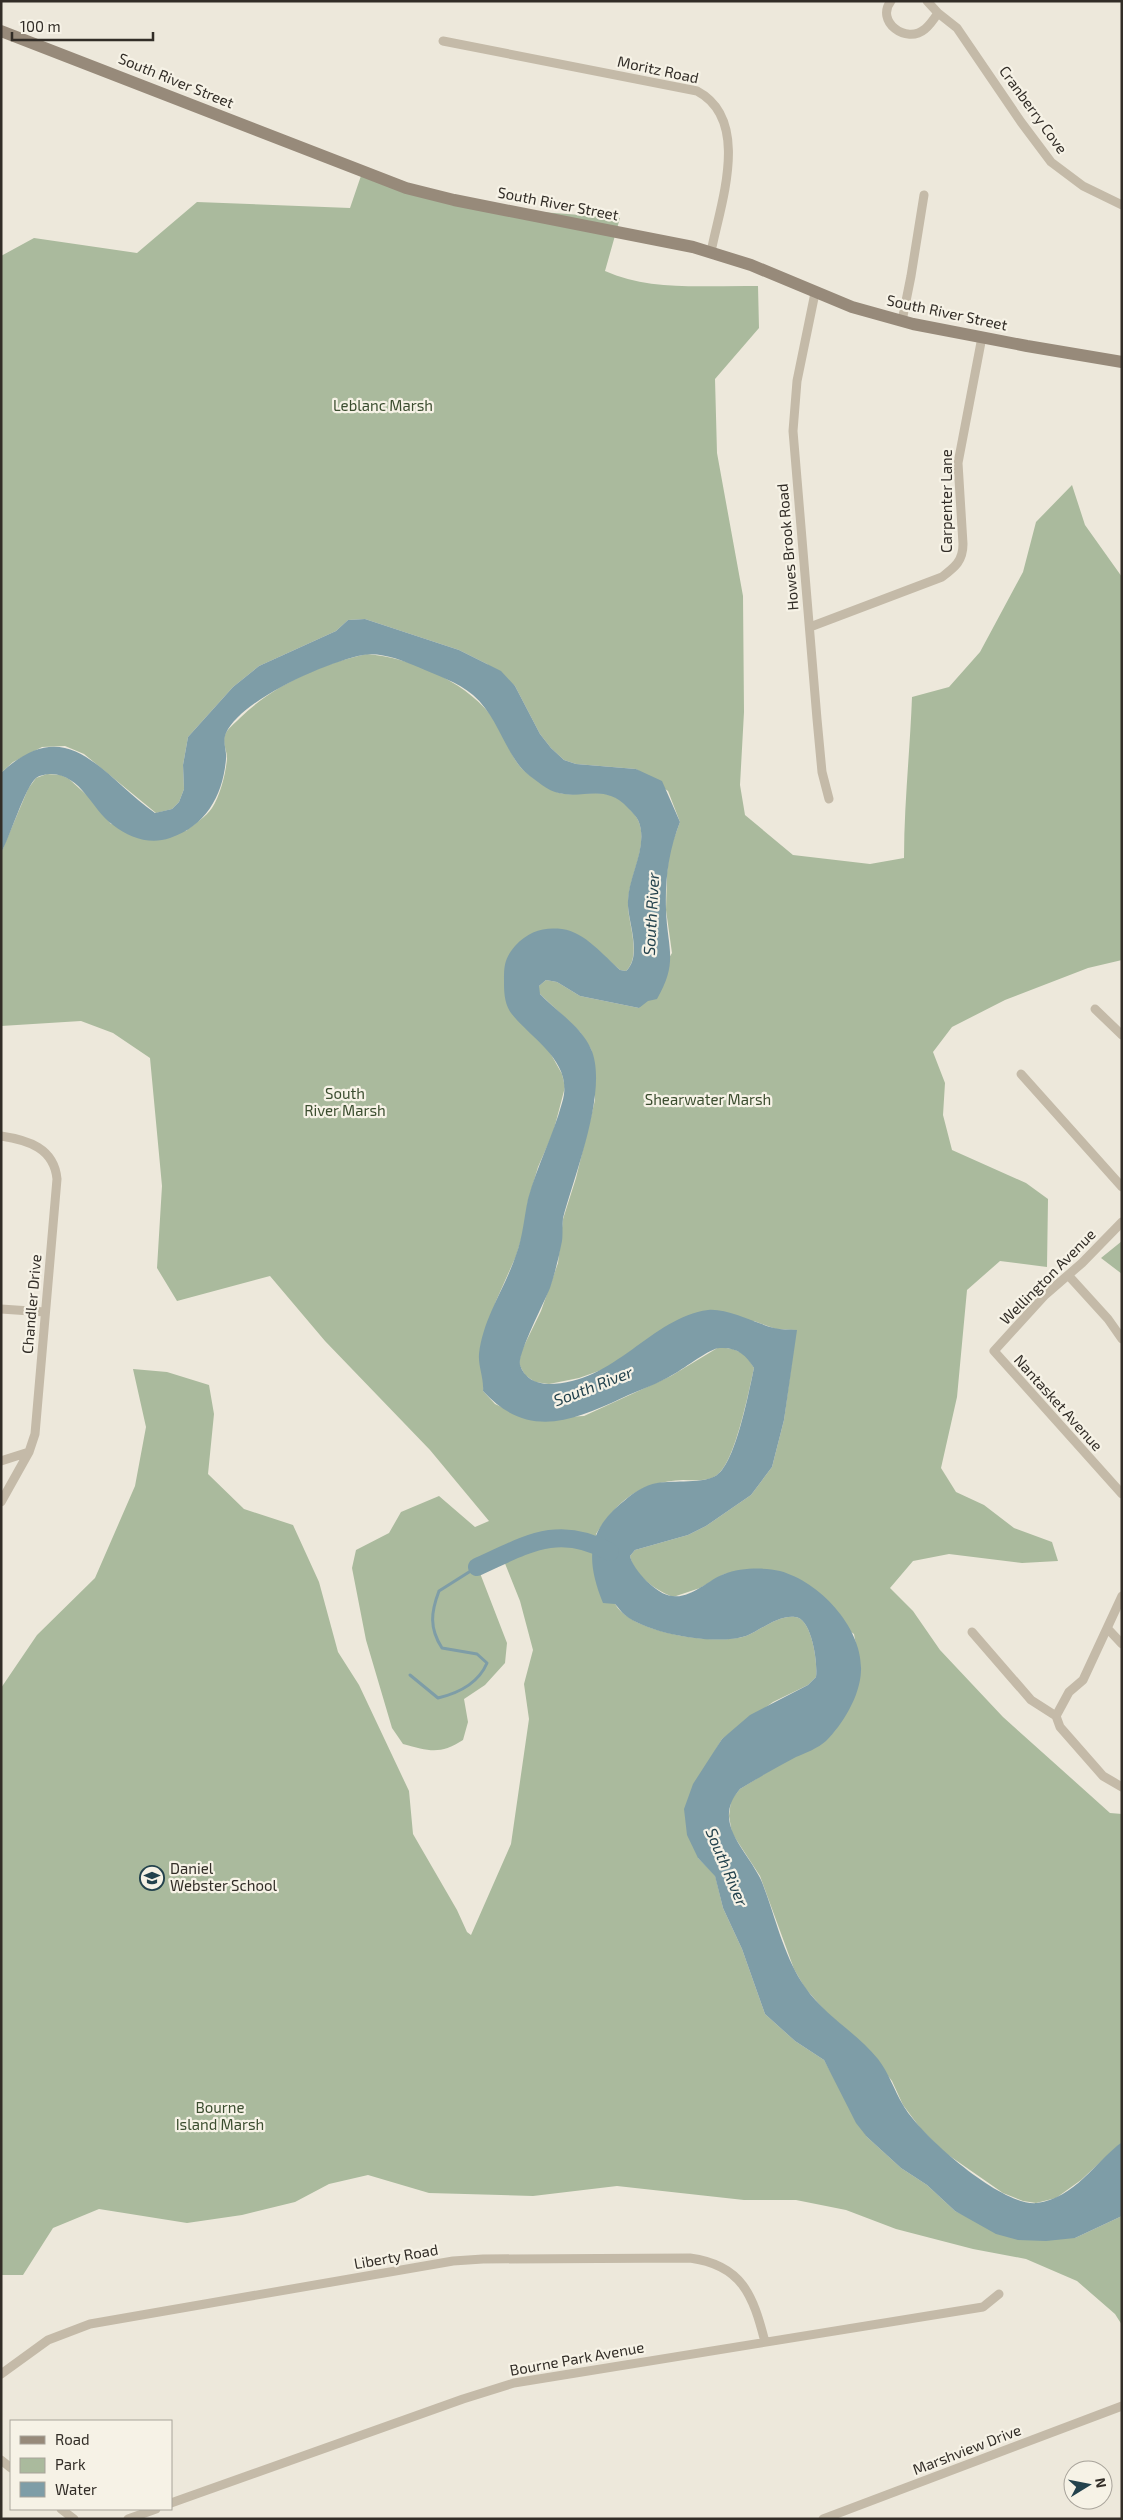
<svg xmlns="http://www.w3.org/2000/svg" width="1123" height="2520" viewBox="0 0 1123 2520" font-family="'Exo 2',sans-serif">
<rect width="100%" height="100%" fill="#ede8db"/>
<path fill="#aaba9d" d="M364,167L474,207L620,218L605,271C652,292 707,285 758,286L759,328L715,379L717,453L743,596L744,712L740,785L745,815L793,855L870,864L904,858C904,804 910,751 912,697L949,687L980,652L1023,572L1036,522L1072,485L1085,525L1122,577V960L1088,968L1005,1000L952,1027L933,1052L945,1083L943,1115L952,1150L1026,1183L1048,1199L1047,1267L1000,1261L967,1290L957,1397L941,1468L956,1492L984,1505L1014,1528L1052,1542L1058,1561L1022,1563L949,1554L913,1561L890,1588L913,1611L940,1650L1003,1717L1110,1813L1122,1814V2142L1081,2180L1056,2198L1036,2203L1023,2201L1003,2193L944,2152L921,2129L903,2105L892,2081L864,2045L827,2013L805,1988L794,1969L760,1876L732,1833L729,1816L731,1800L740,1789L769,1771L861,1671L854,1634L760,1569L724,1574L700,1588L673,1597C655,1590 634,1575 630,1556L635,1550L688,1535L706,1526L751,1495L772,1467L784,1420L796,1330L776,1329L754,1321L650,1338L607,1368L579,1378L549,1384L535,1382L525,1375L519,1364L521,1352L541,1311L558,1263L563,1219L576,1178L595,1100L594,1063L591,1049L580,1032L539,993V986L546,980L557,982L580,996L639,1008L672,953L666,910L667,873L670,849L680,822L668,791L636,769L576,764L564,760L551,748L540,734L515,686L487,664L459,650L365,619L348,620L336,631L259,666L233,687L188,737L183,765L184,789L179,802L172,809L156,813L84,754L65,746L42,747L13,762L1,773V256L34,238L137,253L197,202L350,208Z
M367,654C411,658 462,680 490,714C502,729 507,748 518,764C525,774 541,782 551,789C573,804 604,779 629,808C631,811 636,815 638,820C650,846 627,878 628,905C628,923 642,956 626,971L620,970L583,938L511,1012L548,1049L562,1074L565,1087L553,1133L538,1167L528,1201L525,1227L516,1256L496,1301L479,1356L484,1380L483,1391L495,1404L527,1419L584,1416L671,1376L719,1347L733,1349L746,1355L754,1368C749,1390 735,1463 717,1475C708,1482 694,1480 683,1480C640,1482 619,1499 596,1534C601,1551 607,1590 615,1604C631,1633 716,1646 746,1636C761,1630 778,1615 795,1617C812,1618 818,1664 816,1677L808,1685L773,1702L722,1739L712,1756L698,1858L715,1875L723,1908L742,1949L765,2014L795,2041L824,2060L867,2137L901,2168L927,2185L955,2211L974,2220L1075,2238L1122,2216V2325L1115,2314L1077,2281L1026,2259L973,2249L896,2229L846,2210L796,2200H744L617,2186L533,2196L429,2193L368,2175L329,2184L295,2202L242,2215L187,2223L99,2209L53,2228L23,2275H1V1688L37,1635L95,1578L135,1486L146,1427L133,1369L167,1372L209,1385L214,1414L208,1474L244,1509L293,1525L319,1582L338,1652L359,1685L409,1791L413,1834L457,1910L467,1932L471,1935L511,1844L529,1719L524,1684L533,1650L520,1601L502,1556L478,1568L507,1643L505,1663L485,1685L464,1699L468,1722L463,1740C440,1755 429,1751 403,1744L392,1728L366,1640L352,1568L356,1550L389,1533L401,1512L439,1496L475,1527L489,1521L430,1450L325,1341L270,1276L177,1301L157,1268L162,1186L150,1058L113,1033L81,1021L1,1026V853L28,789L36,778L47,774L61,775L69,779L91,799L111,824L186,831C194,824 206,817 212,808C220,796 226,773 227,758C227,750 222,743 225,735C227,729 235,723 240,718C274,685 320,664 367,654Z
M1122,1241V1274L1101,1258Z"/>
<path fill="#7e9da7" d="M365,619L459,650L501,671L515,686L540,734L551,748L564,760L576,764L636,769L662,781L680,822C669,850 665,878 666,909C667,948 679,961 657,999L648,1001L639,1008L580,996L557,982L546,980L539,986L540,994C556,1011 581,1026 591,1049C609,1089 574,1176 563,1218C562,1226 563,1234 562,1241C559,1257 555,1273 550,1288C544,1303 517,1355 520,1365C524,1378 536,1384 549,1384C614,1384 652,1317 708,1310C727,1308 755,1323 774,1328C781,1330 789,1329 797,1330L784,1420L772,1467L751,1495L706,1526L688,1535L635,1550L630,1556C633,1570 657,1595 672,1596C691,1599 708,1580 724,1574C740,1568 764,1567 780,1571C820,1582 863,1628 861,1671C860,1696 843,1724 826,1741C818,1748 806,1753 796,1757C777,1767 758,1778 740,1789C712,1821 744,1847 759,1876C762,1881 764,1888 766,1893C777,1924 786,1960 805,1987C825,2016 856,2032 878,2059C889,2073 894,2090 903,2105C920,2135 1002,2207 1037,2203C1075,2198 1094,2163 1122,2142V2216L1075,2238L1046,2241L1018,2240L996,2234L955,2211L927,2185L901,2168L867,2137L856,2123L824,2060L795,2041L765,2014L742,1949L723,1908L715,1876L698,1858L687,1835L684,1809L693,1784L722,1739L750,1715L808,1685L816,1677C818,1664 812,1618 795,1617C778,1615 761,1630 746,1636C717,1646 648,1634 625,1615C621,1612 618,1607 615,1604L603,1603C586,1561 586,1531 624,1501C633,1493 645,1485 657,1483C673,1480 705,1484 717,1475C736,1462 749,1391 754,1368C746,1355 737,1347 720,1348C710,1348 685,1368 674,1374C658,1384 639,1390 622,1398C571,1422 527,1439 483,1391C484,1378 478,1366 479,1354C483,1318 505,1288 516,1255C523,1236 524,1218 528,1199C537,1166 553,1136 562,1103C575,1062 532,1040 511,1013C504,1003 504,991 504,980C504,964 505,958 515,946C529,931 543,927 562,929C585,932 604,956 620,970L626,971C642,957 629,924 628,906C626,878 650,847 638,820C636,816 631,811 628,808C604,782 582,801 555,792C549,790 543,786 538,782C531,777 523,771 518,764C502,742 495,714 473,695C458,682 436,675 418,667C401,660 381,652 363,655C327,662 242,699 226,733C222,742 227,750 226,759C223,795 206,826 170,838C150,845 130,838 113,825C91,809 82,775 51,774C47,774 40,775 36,778C25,787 10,837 1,853V773C68,710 101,775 155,813L172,809L179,802L184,789L183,765L188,737L233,687L259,666L336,631L348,620Z"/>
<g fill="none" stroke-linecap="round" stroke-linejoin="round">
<path stroke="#7e9da7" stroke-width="3" d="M410,1675L438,1698C459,1693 478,1684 487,1663L477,1654L442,1648C429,1628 431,1612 439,1591L477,1567"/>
<path stroke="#7e9da7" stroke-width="18" d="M477,1567C526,1545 558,1523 610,1552"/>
<path stroke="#c4baa8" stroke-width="9" d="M891,1C875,21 906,45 925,29C930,25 934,19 938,13
M927,1L938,13L957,28L1021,122L1051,162L1083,186L1122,205
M443,41L697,91C752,120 720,205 711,252
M815,293L797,381L793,431L817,719L822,772L829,799
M902,321L911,276L924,195
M810,627L942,577C955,567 963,561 963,544L958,463L982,337
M1095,1009L1122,1035
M1021,1074L1122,1187
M1,1136C28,1140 54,1148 57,1179L35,1434L29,1452L1,1502
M1122,1222L1082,1263L1045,1295L994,1351L1122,1494
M1068,1275L1108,1319L1122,1339
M1,1309L45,1312
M1,1461L29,1452
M1108,1629L1122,1644
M972,1632L1031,1700L1056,1716L1060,1727L1103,1776L1122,1787
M1056,1716L1069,1692L1083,1680L1122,1596
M1,2374L48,2340L90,2324L453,2261L483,2259L690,2258C742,2265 753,2295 765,2342
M1,2460L11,2468
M171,2503L463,2399L514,2383L983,2307L999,2294
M61,2509L74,2519
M128,2519L156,2509
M823,2519L1122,2406"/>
<path stroke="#978a7a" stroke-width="12" d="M1,31L406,188L454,200L693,247L751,265L852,307L913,324L1027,346L1122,362"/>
</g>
<defs>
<symbol id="school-ring" viewBox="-11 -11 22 22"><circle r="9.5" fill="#f6f2e6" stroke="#23424d" stroke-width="1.5"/><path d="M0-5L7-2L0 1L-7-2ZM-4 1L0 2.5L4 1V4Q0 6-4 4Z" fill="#23424d"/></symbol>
</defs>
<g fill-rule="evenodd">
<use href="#school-ring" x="138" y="1864" width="28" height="28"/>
</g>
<g text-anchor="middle" stroke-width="4.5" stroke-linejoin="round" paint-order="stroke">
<g font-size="15" fill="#322d27" stroke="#f6f2e6">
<text transform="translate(658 70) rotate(12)" y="5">Moritz Road</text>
<text transform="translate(176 81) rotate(22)" y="5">South River Street</text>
<text transform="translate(1033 110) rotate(54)" y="5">Cranberry Cove</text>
<text transform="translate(558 204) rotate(11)" y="5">South River Street</text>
<text transform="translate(947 313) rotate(12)" y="5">South River Street</text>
<text transform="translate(947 501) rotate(-90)" y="5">Carpenter Lane</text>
<text transform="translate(788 547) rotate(-95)" y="5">Howes Brook Road</text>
<text transform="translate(1048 1277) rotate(-45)" y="5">Wellington Avenue</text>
<text transform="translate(32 1304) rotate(-85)" y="5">Chandler Drive</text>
<text transform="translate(1058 1403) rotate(48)" y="5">Nantasket Avenue</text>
<text transform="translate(396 2257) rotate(-10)" y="5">Liberty Road</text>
<text transform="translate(577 2359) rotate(-10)" y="5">Bourne Park Avenue</text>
<text transform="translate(967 2450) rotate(-21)" y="5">Marshview Drive</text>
</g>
<g font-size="15" fill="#3b4d2f" stroke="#f6f2e6">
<text x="383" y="411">Leblanc Marsh</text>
<text x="345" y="1099">South<tspan x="345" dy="17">River Marsh</tspan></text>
<text x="708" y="1105">Shearwater Marsh</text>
<text x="220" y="2113">Bourne<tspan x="220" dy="17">Island Marsh</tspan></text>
</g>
<g font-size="15" fill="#322d27" stroke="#f6f2e6" text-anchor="start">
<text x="170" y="1874">Daniel<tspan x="170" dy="17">Webster School</tspan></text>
</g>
<g font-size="16" font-style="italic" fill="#23424d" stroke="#f6f2e6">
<text transform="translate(651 914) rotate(-87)" y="6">South River</text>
<text transform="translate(593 1386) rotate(-21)" y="6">South River</text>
<text transform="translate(727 1867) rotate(67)" y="6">South River</text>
</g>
</g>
<rect width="1123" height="2520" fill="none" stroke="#322d27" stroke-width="5"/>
<rect x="10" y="2420" width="162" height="90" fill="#f6f2e6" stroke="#a8a39a"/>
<rect x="20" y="2436" width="25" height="8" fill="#978a7a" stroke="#a8a39a"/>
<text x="55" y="2445" font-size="15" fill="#322d27">Road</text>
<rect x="20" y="2458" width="25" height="15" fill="#aaba9d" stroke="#a8a39a"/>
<text x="55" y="2470" font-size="15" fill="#322d27">Park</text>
<rect x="20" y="2482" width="25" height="15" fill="#7e9da7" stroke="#a8a39a"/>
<text x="55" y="2495" font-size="15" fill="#322d27">Water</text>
<g transform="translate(1088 2485) rotate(80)"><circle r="24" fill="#f6f2e6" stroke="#a8a39a"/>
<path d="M0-4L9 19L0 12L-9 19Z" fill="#23424d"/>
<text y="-8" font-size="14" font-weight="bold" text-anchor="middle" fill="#322d27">N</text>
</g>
<path d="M12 32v8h141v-8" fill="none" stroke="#322d27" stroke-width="2.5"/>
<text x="20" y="32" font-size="15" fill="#322d27" stroke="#f6f2e6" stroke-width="4" paint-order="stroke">100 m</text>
</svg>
